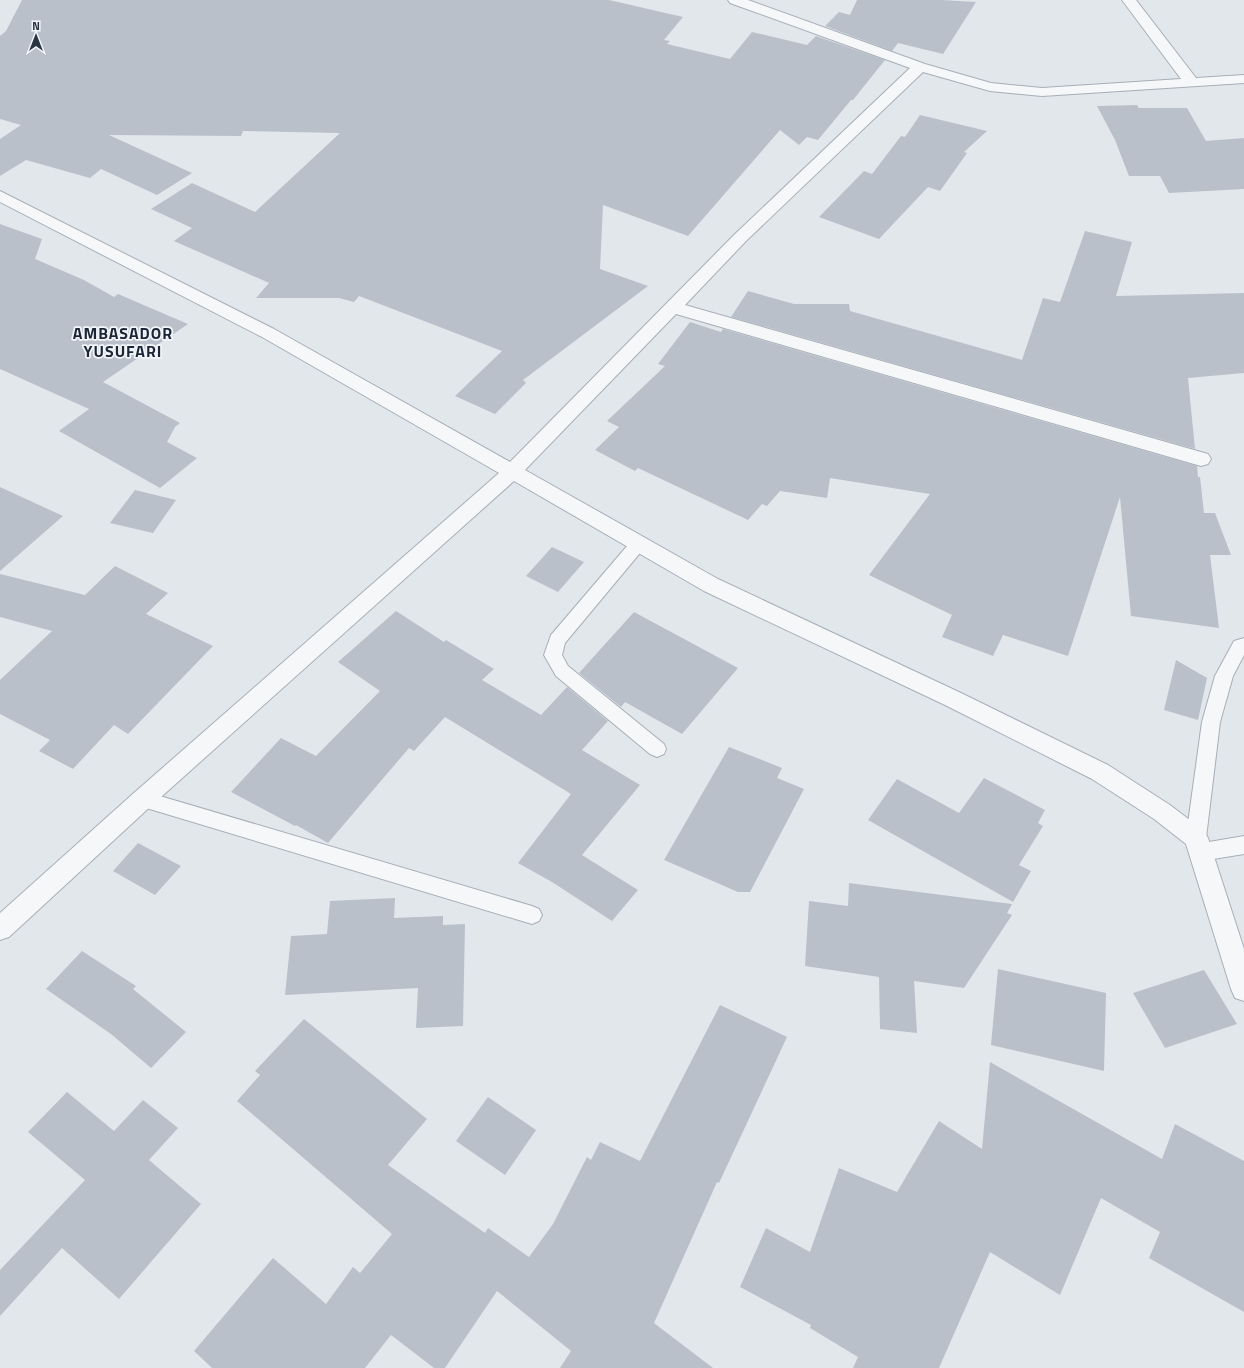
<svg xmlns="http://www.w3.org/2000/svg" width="1244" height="1368" viewBox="0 0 1244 1368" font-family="'Titillium Web',sans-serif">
<rect width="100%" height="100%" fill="#e2e7ec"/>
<path fill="#b9c0ca" d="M22,0H609L683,17L664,40L670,41L667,44L730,59L752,32L807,45L816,36L885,60L853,100H851L818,140L807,137L799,145L780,130L688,236L603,205L600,269L648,286L523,380L526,383L495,414L455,396L502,351L359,296L354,302L339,298H256L269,283L174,241L192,228L151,209L192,183L255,212L340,133L243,131L241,136L109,135L192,173L157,195L101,169L90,178L26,160L0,176V139L21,125L0,119V36L6,31Z
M857,0H941L976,2L943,54L898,43L892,51L825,26L839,12L850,15Z
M1137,105L1139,108H1187L1206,141L1244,138V189L1169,193L1160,176H1129L1115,140L1097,106Z
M920,115L987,131L964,152L967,153L940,191L928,187L879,239L819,217L864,171L872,174L901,136L905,137Z
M0,224L42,239L35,259L84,280L114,297L118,294L188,324L103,382L180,423L175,427L167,442L197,458L160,488L59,431L89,409L0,369Z
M1085,231L1132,242L1116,296L1244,293V373L1188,378L1195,449L731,317L748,291L794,304H849L850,311L1022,360L1043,298L1060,302Z
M690,322L721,332L723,329L1197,466L1198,477H1200L1204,513H1215L1231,555H1210L1219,628L1131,616L1120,497L1068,656L1003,635L993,656L942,637L952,615L869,575L930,494L830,478L827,498L780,491L767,506L762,504L748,520L638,468L635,471L595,450L619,427L607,421L665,366L658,364Z
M0,487L63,516L0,571Z
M135,490L176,500L153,533L110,523Z
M552,547L584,562L558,592L526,576Z
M115,566L168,593L146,614L213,646L128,734L114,725L73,769L39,751L50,740L0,714V680L52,631L0,617V574L85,595Z
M396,611L444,642L446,640L494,669L482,680L541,715L567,687L608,721L582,750L640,785L582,855L638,890L612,921L552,882L518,863L571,794L445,717L414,751L409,748L328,843L296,825L295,826L231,792L281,738L316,756L380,691L338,662Z
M634,612L738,668L682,734L625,702L621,707L579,673Z
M1176,660L1207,678L1198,720L1164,710Z
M729,747L782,768L777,778L804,789L750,892H738L664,860Z
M984,778L1045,810L1038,823L1043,826L1019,865L1031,871L1013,902L868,820L897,779L959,813Z
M138,843L181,866L155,895L113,871Z
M849,883L1012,904L1007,913L1012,915L964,988L914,981L917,1033L880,1029L879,977L805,966L809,901L848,906Z
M395,898L394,918L443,916V925L465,924L463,1026L416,1028L418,988L285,995L291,936L327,934L330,901Z
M82,951L136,986L133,989L186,1032L151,1068L111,1034L46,989Z
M998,969L1106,993L1104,1071L991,1045Z
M1204,970L1237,1024L1165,1048L1133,993Z
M720,1005L787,1037L719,1183L717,1182L654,1323L713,1368H560L571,1351L497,1291L445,1368H434L391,1335L365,1368H212L194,1351L273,1258L326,1304L353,1267L360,1273L392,1234L237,1101L260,1075L255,1071L304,1019L427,1119L388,1165L485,1233L488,1228L529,1257L553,1224L587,1157L591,1160L600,1142L640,1161Z
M990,1062L1162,1159L1175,1124L1244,1161V1312L1149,1258L1160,1232L1101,1198L1060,1295L990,1252L939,1368H853L858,1357L810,1328L811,1325L740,1287L766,1228L810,1252L839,1168L897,1192L939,1121L982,1149Z
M67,1092L114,1131L143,1100L178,1128L149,1160L201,1204L119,1299L62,1248L0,1316V1270L85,1180L28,1132Z
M488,1097L536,1130L505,1175L456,1141Z"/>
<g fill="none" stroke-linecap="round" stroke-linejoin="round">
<defs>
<path id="service" d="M639,537L645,539L647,543L645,547L565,643L562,655L568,666L664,744L666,749L664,754L657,757L650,754L556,676L544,655L551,635L633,539Z
M1244,638V655L1233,676L1220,722L1206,838L1203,843L1244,836V854L1201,861L1194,858L1191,852L1194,846L1189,844L1186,838L1202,722L1215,676L1234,641Z
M143,791L532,906L539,909L542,915L539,921L532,924L143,807L136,805L133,799L136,793Z"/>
<path id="minor" d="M728,0H748L925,64L991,83L1042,88L1181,79L1122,0H1136L1196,78L1244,75V83L1042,96L990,91L923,72L746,241L685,305L1208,454L1211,459L1208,464L1201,466L676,314L525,470L718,579L961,693L1108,765L1170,805L1204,831L1208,838L1244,949V1001L1235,998L1231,989L1186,844L1154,819L1092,779L945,705L704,591L514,481L151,806L9,937L0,940V913L135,792L499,473L262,337L0,202V191L274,329L510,462L734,235L910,68L730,3Z"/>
</defs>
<use href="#service" stroke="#a7aeb7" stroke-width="2"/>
<use href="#minor" stroke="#a7aeb7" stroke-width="2"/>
<use href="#service" fill="#f6f7f9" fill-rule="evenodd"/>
<use href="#minor" fill="#f6f7f9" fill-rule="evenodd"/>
</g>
<g text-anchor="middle" stroke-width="3.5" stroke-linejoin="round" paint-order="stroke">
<g font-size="16" font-weight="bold" letter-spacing="1" fill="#1b2636" stroke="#f2f5f9">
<text x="123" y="339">AMBASADOR<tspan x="123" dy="18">YUSUFARI</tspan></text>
</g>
</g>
<g transform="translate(36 36)" stroke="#f2f5f9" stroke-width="3" paint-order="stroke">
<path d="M0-3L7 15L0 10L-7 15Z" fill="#293545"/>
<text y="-6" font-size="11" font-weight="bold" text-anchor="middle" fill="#293545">N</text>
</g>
</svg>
